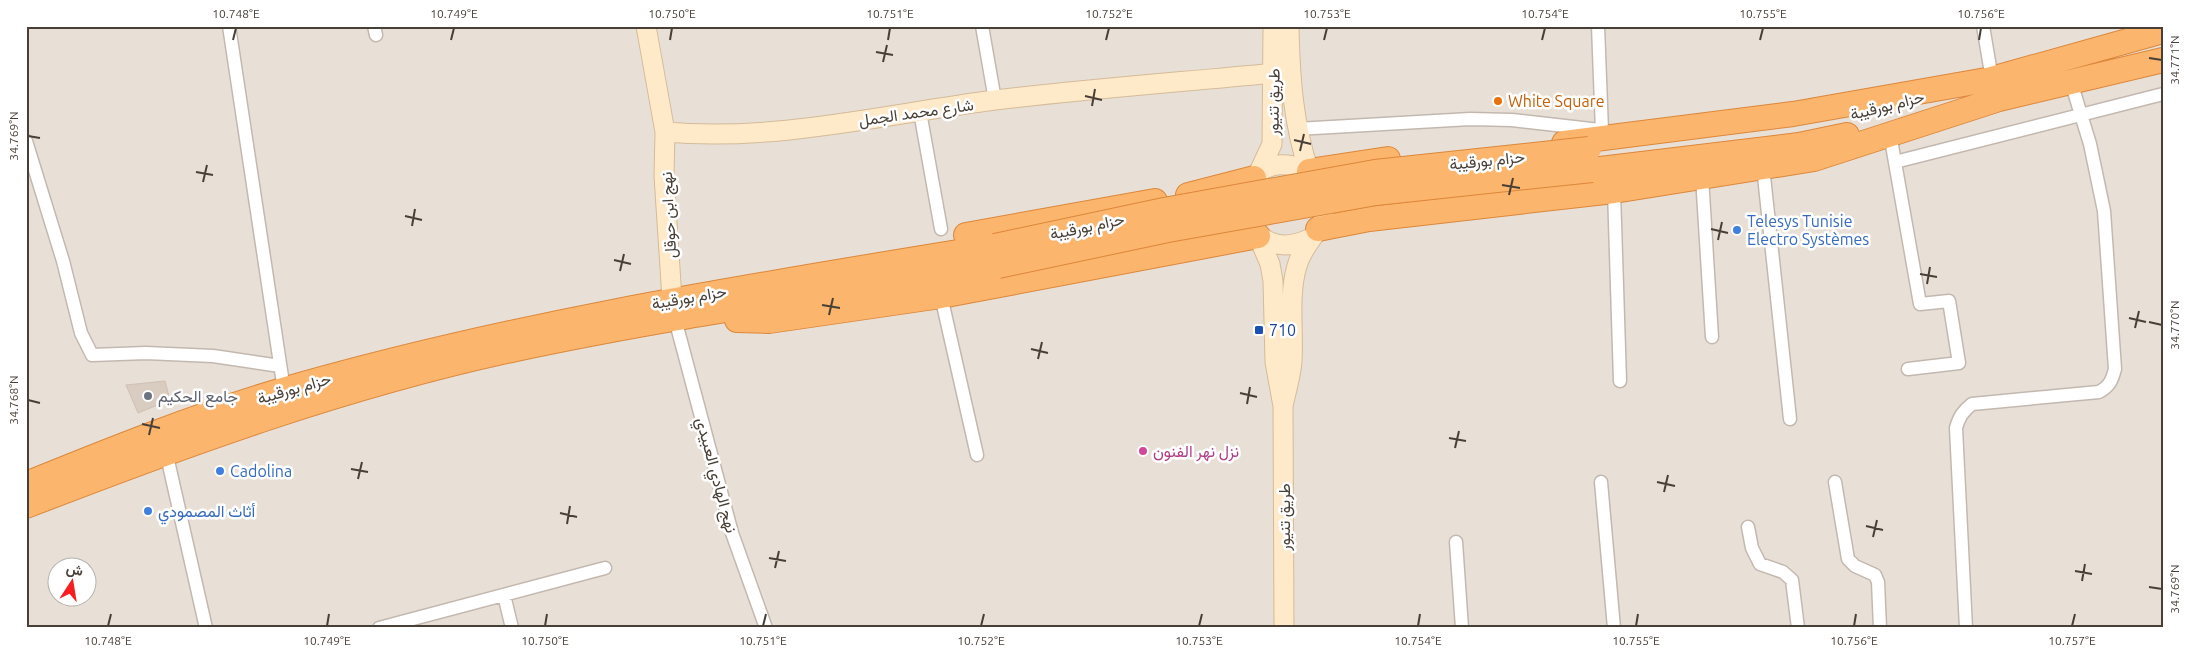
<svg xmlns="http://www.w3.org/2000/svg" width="2189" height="654" viewBox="0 0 2189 654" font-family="Ubuntu,Vazirmatn,sans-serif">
<rect width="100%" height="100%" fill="#f4efe9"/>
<path fill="#e8e0d7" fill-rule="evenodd" d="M26,26H2163V628H26ZM58,566H88V596H58Z"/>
<path fill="#d9ccc1" stroke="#d1c0b2" d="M165,381L170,400L138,413L126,385Z"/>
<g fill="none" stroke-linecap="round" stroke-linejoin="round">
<defs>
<path id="street" d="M229,26L284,390
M374,26L376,35
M982,26L995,100
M1598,26L1602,131
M1983,26L1992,79
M920,112L941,229
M1297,129L1470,119L1512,120L1600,130
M1890,134L1920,304L1949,301L1959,363L1908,369
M26,141L63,261L81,333L92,355L146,353L213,356L280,366
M1895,162L2163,94
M1763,167L1790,419
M1702,177L1712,337
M1614,191L1620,381
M941,296L977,455
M675,319L732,533L766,628
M166,452L206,628
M1601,482L1614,628
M1835,482L1848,559L1855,566L1875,575L1878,582L1880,628
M1748,527L1752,548L1760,564L1783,572L1792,580L1798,628
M1456,542L1462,628
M504,595L512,628
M379,628L605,568
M1966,628L1956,428C1959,417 1963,411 1972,404L2099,392C2110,386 2112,380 2115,369L2104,211L2090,144L2071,82"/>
<path id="secondary" d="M646,26L665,132C776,142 886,114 995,100C1088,89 1181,82 1274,73
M1289,26C1290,76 1293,124 1309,171
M665,132L664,176L672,299
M1258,174L1272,144L1273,26
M1248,189C1259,157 1300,159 1319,181
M1249,225C1266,246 1285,250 1309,239
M1258,236L1270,264L1273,281L1275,362L1283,406L1284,628
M1283,406C1286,392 1291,376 1292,361C1294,331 1288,296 1297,266C1303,245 1317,235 1325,217"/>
<path id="highway" d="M1977,83L2163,31
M1982,103L2163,60
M1564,143L1793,114L1992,79
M1592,170L1799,145L1847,135
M1309,171L1388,159
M1188,195L1254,178
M1318,229L1369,219L1614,191L1814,159L1996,100
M966,235L1155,201
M737,320L769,321L941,296L1258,236
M26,484C112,449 197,415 286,389C518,322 757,285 995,246
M26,506C186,444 348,385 516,349C675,315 837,293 998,266"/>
</defs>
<use href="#street" stroke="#c3b8af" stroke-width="15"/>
<use href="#secondary" stroke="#d4bb99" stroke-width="21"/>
<use href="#highway" stroke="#dc873b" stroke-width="26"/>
<use href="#street" stroke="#fff" stroke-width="12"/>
<use href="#secondary" stroke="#fee9c9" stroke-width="19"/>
<use href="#highway" stroke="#fcb56c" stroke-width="24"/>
<defs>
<path id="highway-bridge" d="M995,246L1164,210L1375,172L1589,149
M998,266L1168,230L1376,193L1592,170"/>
</defs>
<use href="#highway-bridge" stroke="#dc873b" stroke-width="26" stroke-linecap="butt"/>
<use href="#highway-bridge" stroke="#fcb56c" stroke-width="24"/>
</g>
<path fill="none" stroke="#483f37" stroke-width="2" d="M233,40L236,28M451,40L454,28M670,40L672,28M888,40L890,28M1106,40L1109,28M1324,40L1327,28M1542,40L1545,28M1760,40L1763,28M1979,40L1981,28M876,52L893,55M2149,58L2162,60M883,62L887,45M1085,96L1102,100M1092,106L1095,89M28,136L40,138M1294,140L1311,144M1300,151L1304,134M196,172L213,175M203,182L207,165M1502,185L1520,188M1509,195L1513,178M405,216L422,220M412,226L415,209M1711,229L1728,233M1718,240L1722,222M614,260L631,264M620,271L624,254M1920,274L1937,277M1927,284L1930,267M822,305L840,308M829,315L833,298M2129,318L2146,322M2149,322L2162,325M2135,328L2139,311M1031,349L1048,353M1038,359L1042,342M1240,393L1257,397M28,400L40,403M1247,404L1250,387M142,424L160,428M149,435L153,418M1449,438L1466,441M1455,448L1459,431M351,469L368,472M358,479L362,462M1657,482L1675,486M1664,492L1668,475M560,513L577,517M567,524L570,506M1866,526L1883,530M1873,537L1877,520M769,558L786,561M775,568L779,551M2075,571L2092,574M2082,581L2085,564M2149,587L2162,589M108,626L111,614M327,626L329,614M545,626L547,614M763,626L766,614M981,626L984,614M1199,626L1202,614M1418,626L1420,614M1636,626L1638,614M1854,626L1856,614M2072,626L2075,614"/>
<circle fill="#e8710a" stroke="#fff" stroke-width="2" cx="1498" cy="101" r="5"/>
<g fill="#3f7fe0" stroke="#fff" stroke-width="2">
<circle cx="1737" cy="230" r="5"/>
<circle cx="220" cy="471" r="5"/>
<circle cx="148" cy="511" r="5"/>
</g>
<rect fill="#1a4fb4" stroke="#fff" stroke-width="2" x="1254" y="325" width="10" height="10" rx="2.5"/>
<circle fill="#6b7280" stroke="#fff" stroke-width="2" cx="148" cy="396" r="5"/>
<circle fill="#d1479c" stroke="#fff" stroke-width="2" cx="1143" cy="451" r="5"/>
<g text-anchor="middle" stroke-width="5" stroke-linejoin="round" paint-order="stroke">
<g font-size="16" fill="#c56008" stroke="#fff" text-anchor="start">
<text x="1508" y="107">White Square</text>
</g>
<g font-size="16" fill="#483f37" stroke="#fff">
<text transform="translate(1273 102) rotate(-89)" y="6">طريق تنيور</text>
<text transform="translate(1887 105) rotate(-14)" y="6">حزام بورقيبة</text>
<text transform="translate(916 112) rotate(-8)" y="6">شارع محمد الجمل</text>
<text transform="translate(1487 160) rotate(-6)" y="6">حزام بورقيبة</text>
<text transform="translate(668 215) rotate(-93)" y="6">نهج ابن حوقل</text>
<text transform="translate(1087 226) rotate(-12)" y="6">حزام بورقيبة</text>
<text transform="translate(689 297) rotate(-10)" y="6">حزام بورقيبة</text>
<text transform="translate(294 388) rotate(-16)" y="6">حزام بورقيبة</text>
<text transform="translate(717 475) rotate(75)" y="6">نهج الهادي العبيدي</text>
<text transform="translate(1284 517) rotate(-90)" y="6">طريق تنيور</text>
</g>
<g font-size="16" fill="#366cbe" stroke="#fff" text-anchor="start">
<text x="1747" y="227">Telesys Tunisie<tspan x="1747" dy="18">Electro Systèmes</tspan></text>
<text x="230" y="477">Cadolina</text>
<text x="158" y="517">أثاث المصمودي</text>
</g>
<g font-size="16" fill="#164399" stroke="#fff" text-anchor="start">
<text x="1269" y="336">710</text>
</g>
<g font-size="16" fill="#5b616d" stroke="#fff" text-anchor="start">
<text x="158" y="402">جامع الحكيم</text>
</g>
<g font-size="16" fill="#b23c85" stroke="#fff" text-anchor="start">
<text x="1153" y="457">نزل نهر الفنون</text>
</g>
</g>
<rect width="2189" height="654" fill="none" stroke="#ffffff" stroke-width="55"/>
<g transform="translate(72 582) rotate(12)"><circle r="24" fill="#ffffff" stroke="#b6b2af"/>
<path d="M0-4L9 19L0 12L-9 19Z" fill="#f81d1f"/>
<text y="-8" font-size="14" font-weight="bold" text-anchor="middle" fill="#483f37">ش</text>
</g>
<rect x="28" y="28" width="2134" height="598" fill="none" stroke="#483f37" stroke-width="2"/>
<g font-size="12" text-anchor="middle" fill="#483f37">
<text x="236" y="18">10.748°E</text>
<text x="454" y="18">10.749°E</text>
<text x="672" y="18">10.750°E</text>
<text x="890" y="18">10.751°E</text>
<text x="1109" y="18">10.752°E</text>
<text x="1327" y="18">10.753°E</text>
<text x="1545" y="18">10.754°E</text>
<text x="1763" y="18">10.755°E</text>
<text x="1981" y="18">10.756°E</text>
<text transform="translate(2175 60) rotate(-90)" y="4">34.771°N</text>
<text transform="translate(14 136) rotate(-90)" y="4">34.769°N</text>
<text transform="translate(2175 325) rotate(-90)" y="4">34.770°N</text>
<text transform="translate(14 400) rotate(-90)" y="4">34.768°N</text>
<text transform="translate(2175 589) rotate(-90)" y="4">34.769°N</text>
<text x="108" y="645">10.748°E</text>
<text x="327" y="645">10.749°E</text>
<text x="545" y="645">10.750°E</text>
<text x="763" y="645">10.751°E</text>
<text x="981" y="645">10.752°E</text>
<text x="1199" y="645">10.753°E</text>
<text x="1418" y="645">10.754°E</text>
<text x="1636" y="645">10.755°E</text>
<text x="1854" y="645">10.756°E</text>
<text x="2072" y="645">10.757°E</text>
</g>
</svg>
